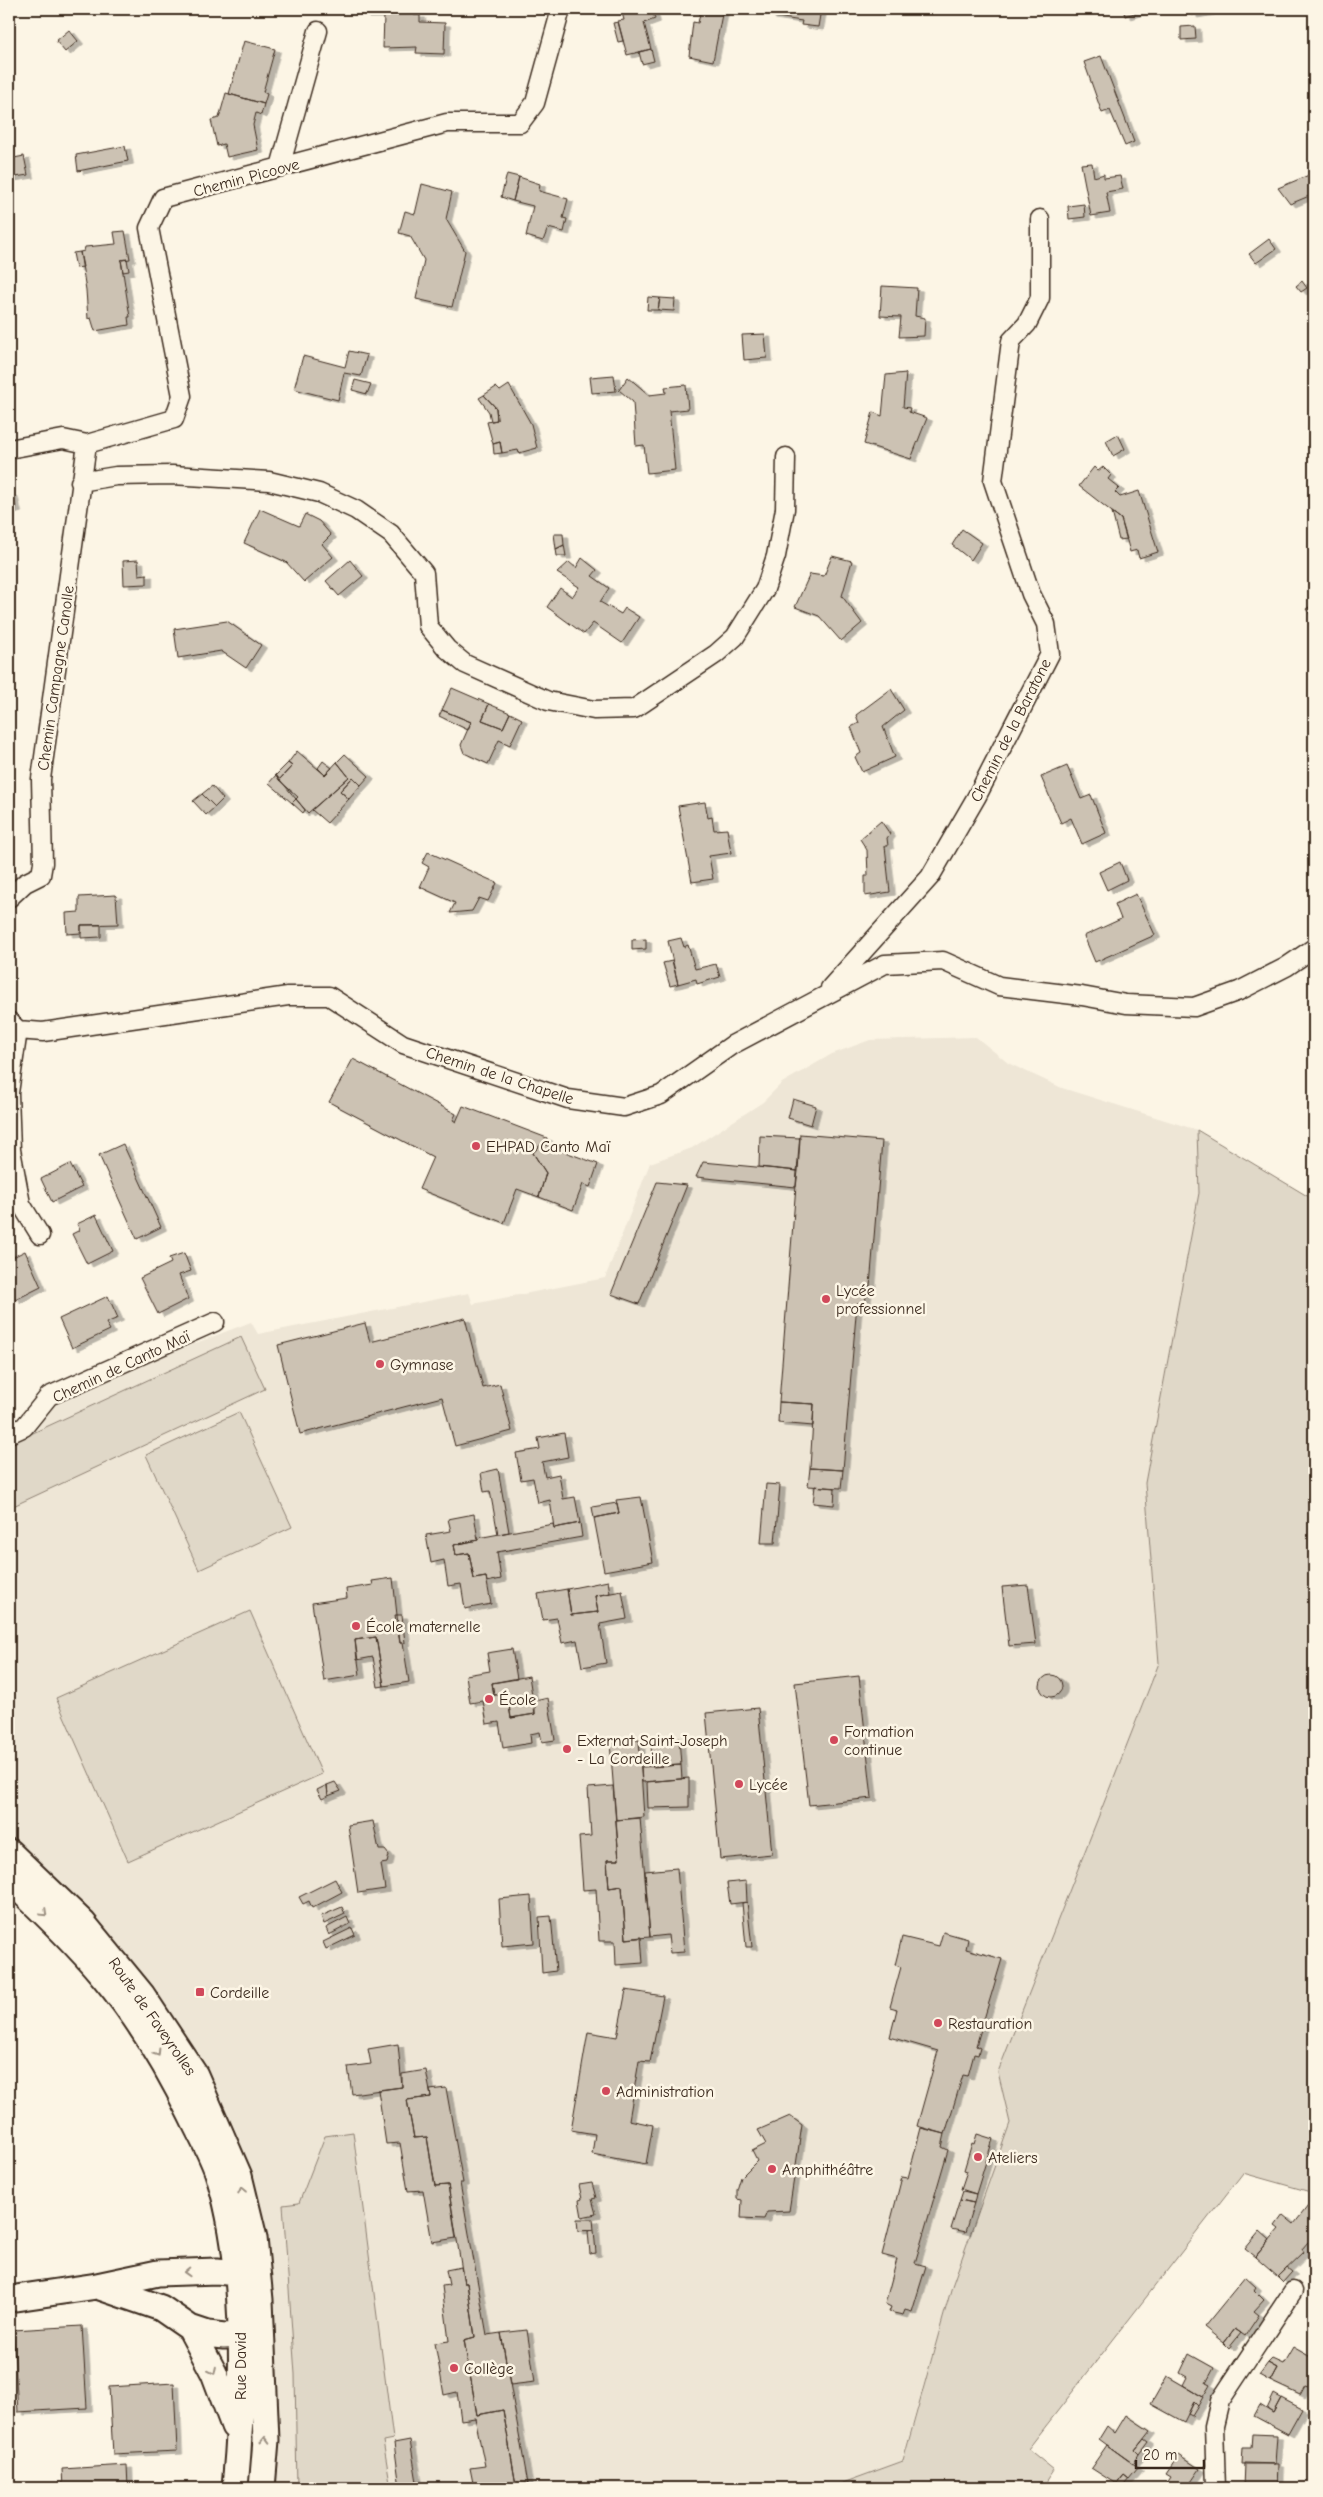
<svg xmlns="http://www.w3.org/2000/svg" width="1323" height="2497" viewBox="0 0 1323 2497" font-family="'Comic Neue',sans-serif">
<defs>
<filter id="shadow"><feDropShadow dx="5.5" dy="3" stdDeviation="0" flood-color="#0004"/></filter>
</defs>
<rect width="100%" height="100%" fill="#fcf5e5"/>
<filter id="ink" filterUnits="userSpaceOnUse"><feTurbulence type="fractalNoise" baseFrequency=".02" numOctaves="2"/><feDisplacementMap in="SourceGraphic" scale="10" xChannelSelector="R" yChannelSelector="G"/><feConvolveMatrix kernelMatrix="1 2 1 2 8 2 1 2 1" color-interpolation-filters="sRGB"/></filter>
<g filter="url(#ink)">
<path fill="#eee6d6" d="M976,1037L1008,1063L1062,1088L1197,1130L1199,1193L1145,1483L1159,1663L998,2072L1010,2123L952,2286L902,2461L829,2488H274L277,2389L267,2241L253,2181L237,2134L219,2093L197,2051L167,2011L76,1901L9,1835V1444L31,1434L56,1404L154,1359L251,1322L258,1334L469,1293L473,1304L605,1278L650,1163L692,1148L763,1102L782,1083L832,1054L870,1040Z"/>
<path fill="#e0d8c8" stroke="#8e8173" d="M1197,1130L1314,1200V2193L1243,2173L1028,2449L1054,2470L1042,2488H829L903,2461L952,2286L1010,2123L998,2072L1159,1663L1145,1483L1199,1193Z
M241,1337L265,1389L9,1508V1444Z
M239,1412L292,1527L199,1570L146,1455Z
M250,1611L322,1774L128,1861L56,1698Z
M353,2132L393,2439L383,2441L391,2488H297L295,2374L283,2205L299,2203L325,2136Z"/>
<path fill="#ccc2b3" stroke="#3b2a1e" filter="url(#shadow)" d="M364,9H414V15H420V22L445,23L444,54L416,53L417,47L383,48L384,15H364Z
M621,9H652L655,19L644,23L651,49L627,55L618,21L624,20Z
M701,9H723L713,61L689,56L693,22L698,23Z
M771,9H821L818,27L801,25L802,21L770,16Z
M1123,9H1147L1125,16Z
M1190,9H1208L1209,12L1192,15Z
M618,22L623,41L618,42L613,23Z
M1195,26L1196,39L1181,40V27Z
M69,30L78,41L65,52L56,41Z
M244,41L275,49L263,92L267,94L264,104L229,94Z
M651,49L654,61L642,64L639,52Z
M1101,56L1134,142L1125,146L1110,110L1102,113L1084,62Z
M226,93L264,104L261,115L256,113L253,125L258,150L227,157L224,144L217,146L211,120L219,118Z
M125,146L128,161L78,171L76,155Z
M24,156L28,175L9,178V159Z
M1092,163L1094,177L1104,174V178L1120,176L1123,189L1106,192L1110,213L1091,216L1081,164Z
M507,174L519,177L513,201L501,197Z
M1309,175L1314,183V194L1290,204L1278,188Z
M519,177L540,184L539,191L568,199L563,218L567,219L564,232L548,228L543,241L526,236L533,206L513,201Z
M422,184L452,192L446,219L465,251L452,307L416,299L424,260L410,236L399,233L405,211L415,214Z
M1084,204L1085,217L1069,219L1068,206Z
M125,231L130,259L121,260L130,317H128L129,325L95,331L91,318L88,319L86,290L80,252L84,251L85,247L116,244L114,232Z
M1269,239L1276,249L1256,263L1249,254Z
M80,252L83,267L76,268L73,253Z
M127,259L129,271L123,272L121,260Z
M1302,281L1307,288L1301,292L1296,286Z
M882,286L917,288L915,316L925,318L924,336L899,337L901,317L880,316Z
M648,297L660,298L658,310H647Z
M660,298L675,299L674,311L658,310Z
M765,334L767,358L744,360L742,335Z
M349,351L367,355L361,376L344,373L338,400L294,389L303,356L345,367Z
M906,373L903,407L910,408L909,412L927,418L911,459L864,444L873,412L882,416L886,375Z
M614,375L616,391L592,393L590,377Z
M628,377L649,395L666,393L665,387L686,385L688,409L669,411L675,470L647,473L644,445L636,446L633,402L619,390Z
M355,380L371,384L367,394L352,390Z
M509,385L531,424L537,448L519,453L518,450L502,453L500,442L493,444L487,422L497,420L496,408L484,395L496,387L500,391Z
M484,395L496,408L497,420L491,421L489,412L479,398Z
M1118,434L1125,449L1113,456L1106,441Z
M500,442L502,453L494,454L493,444Z
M1094,467L1098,471L1103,467L1111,475L1108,479L1119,488L1115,492L1120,497L1139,491L1158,552L1139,558L1137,550L1130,552L1121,519L1079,486Z
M12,493L16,509L9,511V494Z
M260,509L299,526L305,514L319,521L331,535L322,544L333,557L304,582L286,562L244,543Z
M1112,512L1121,519L1127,539L1119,540Z
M962,529L982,543L971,560L952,545Z
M554,534H563L564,545L556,549Z
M564,545L566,556H557L556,549Z
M832,556L852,561L842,596L862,623L841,641L819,616L795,607L810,574L824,576Z
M582,558L597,570L592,576L609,588L600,602L621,614L625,608L639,617L622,643L593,623L584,634L547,607L560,588L572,597L579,587L557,573L569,562L576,568Z
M138,560L139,575L147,574V584L124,585L123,561Z
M350,560L363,576L339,596L326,581Z
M1314,604V615L1312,617L1306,609Z
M227,621L261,645L246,668L221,651L178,658L174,629Z
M452,688L489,704L482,720L503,728L510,713L522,719L510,745L499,740L488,764L464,753L461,745L471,722L442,710Z
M891,689L904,710L883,727L895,757L862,772L855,757L861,753L851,727L859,723L856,715Z
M489,704L510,713L503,728L482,720Z
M442,710L471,722L468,730L439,716Z
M297,751L325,775L337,762L349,777L308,813L296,799L298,797L279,780L292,766L288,763Z
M345,754L369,776L361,785L353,777L340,791L349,799L327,823L312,810L349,777L337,762Z
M323,761L332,768L325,775L318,768Z
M288,763L292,766L279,780L276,775Z
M1067,766L1081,799L1091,795L1106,833L1082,844L1071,818L1061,823L1041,777Z
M276,775L296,799L292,803L269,783Z
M353,777L361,785L349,799L340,791Z
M212,786L223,799L215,807L202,794Z
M202,794L215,807L206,815L193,801Z
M296,799L305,810L303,813L292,803Z
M705,802L708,818L712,817L714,830L727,829L731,853L709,856L713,879L692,882L678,806Z
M881,821L890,834L887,838L888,846H885L890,892L865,896V876H868L867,850L860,839Z
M428,852L497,883L488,901L479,898L472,911L450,913L455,903L420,887L429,867L422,863Z
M1120,862L1127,880L1107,890L1099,872Z
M1136,894L1155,935L1095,962L1084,936L1121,919L1115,904Z
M116,895L118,924L81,925V933L67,934L66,913L79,912V897Z
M81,925H101V937L81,938Z
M681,938L684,947L688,945L695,969L716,964L720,977L697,984L696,979L678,984L668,941Z
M646,939V949L632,950V940Z
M672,961L678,984L670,986L663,963Z
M353,1059L456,1114L453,1120L456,1122L463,1106L547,1138L533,1153L546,1173L539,1197L517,1189L504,1223L419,1189L433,1157L329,1102Z
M793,1099L816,1106L811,1125L788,1118Z
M800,1134L882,1141L870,1286H867L865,1304L857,1303L843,1470L810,1468L814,1404L779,1402Z
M760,1136L800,1138L798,1171L759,1167Z
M547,1138L546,1145L598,1164L590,1187L583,1184L573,1210L539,1197L546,1173L533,1153Z
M123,1144L161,1227L137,1239L99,1155Z
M703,1162L798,1171L796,1187L696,1177Z
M70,1164L82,1187L52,1202L41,1179Z
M657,1182L687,1185L639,1304L611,1294Z
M96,1215L113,1251L87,1264L72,1234L80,1230L77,1224Z
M25,1251L41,1287L15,1300L9,1286V1266L12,1265L9,1259Z
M184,1253L191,1271L179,1275L188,1299L158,1314L140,1278L171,1263L169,1258Z
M108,1296L118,1318L106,1323L110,1330L72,1348L59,1319Z
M465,1318L483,1388L500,1384L512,1431L455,1446L442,1397L300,1434L278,1345L365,1323L370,1342Z
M779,1402L814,1404L813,1426L778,1423Z
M564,1433L568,1457L542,1462L545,1477L559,1474L563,1499L575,1497L580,1523L554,1528L550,1500L538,1503L533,1478L521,1480L516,1453L540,1449L538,1438Z
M810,1468L843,1470L841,1488L808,1486Z
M498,1469L509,1532L498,1534L490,1491L484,1492L481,1473Z
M766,1484L780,1485L775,1543H761Z
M815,1486L835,1488L834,1505L813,1503Z
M641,1497L653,1562L604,1571L594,1518L619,1513L616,1500Z
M617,1503L619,1513L594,1518L592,1507Z
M474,1514L478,1540L454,1545L456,1555L469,1553L474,1579L486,1577L491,1604L465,1609L461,1584L448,1586L444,1560L431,1563L426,1535L451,1531L448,1519Z
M580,1523L582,1537L497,1552L501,1579L487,1582L486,1577L474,1579L469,1553L456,1555L454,1545L478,1540V1538L553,1524L554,1528Z
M393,1578L400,1643H403L409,1682L384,1686L376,1637L355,1640L360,1675L324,1681L312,1603L347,1598L346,1589L373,1585L372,1581Z
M608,1581L610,1593L595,1596L598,1612L571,1615L567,1589Z
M1028,1585L1036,1644L1009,1646L1002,1587Z
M567,1589L571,1615L598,1612L595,1596L622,1591L627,1619L600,1624L606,1663L582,1667L577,1640L562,1643L557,1618L543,1620L538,1594Z
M395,1615H402L405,1643H400Z
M376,1637L384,1686L378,1687L373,1657L357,1660L355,1640Z
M512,1649L517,1679L492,1683L494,1695L507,1694L511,1718L535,1714V1701L548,1698L555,1740L542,1742L540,1732L530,1734L531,1743L503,1748L499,1722L487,1724L483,1701L470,1703L466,1675L490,1671L487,1653Z
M1040 1686a11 11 0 1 1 22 0a11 11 0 1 1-22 0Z
M529,1676L535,1714L511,1718L507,1694L494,1695L492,1683Z
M859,1676L872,1798L809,1805L795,1683Z
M758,1708L772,1854L720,1859L706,1713Z
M679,1738L681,1765L652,1767L651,1740Z
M639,1740L644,1817L616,1820L610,1742Z
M681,1765L682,1779L642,1782L641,1767Z
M689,1778V1807L648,1808L647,1782Z
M335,1782L341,1791L328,1796L327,1785Z
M327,1785L328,1796L322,1799L317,1790Z
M613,1786L619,1860H607L609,1888L622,1886L626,1939L641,1937L643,1963L616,1965L615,1941H599L596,1889L583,1890L579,1837L591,1836L588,1788Z
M640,1818L650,1937L626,1939L622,1886L609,1888L607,1860H619L616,1820Z
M373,1821L379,1850H385L389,1855L387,1863L381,1864L385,1889L358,1893L348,1825Z
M677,1868L684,1952L670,1953L668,1935L650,1937L645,1871Z
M335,1879L342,1892L312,1908L309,1901L303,1904L299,1897Z
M746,1881L747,1902L730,1904L727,1883Z
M531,1896L534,1943L502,1946L499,1899Z
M747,1902L752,1947H746L742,1903Z
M342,1907L345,1914L324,1924L321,1916Z
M551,1916L556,1971L542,1973L539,1917Z
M347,1917L350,1924L329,1935L326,1928Z
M352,1928L355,1935L326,1949L323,1942Z
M943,1932L968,1939L966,1949L1002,1959L976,2046L980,2048L978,2055L974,2054L968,2076L963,2075L945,2134L917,2126L938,2051L890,2037L897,2009L890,2007L901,1967L895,1965L902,1937L939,1946Z
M626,1990L663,1996L650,2062L639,2061L629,2120L653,2125L646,2164L592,2154L595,2134L571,2130L588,2032L617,2037Z
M398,2044L402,2087L352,2094L348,2067L371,2064L368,2049Z
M426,2070L431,2097L407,2100L414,2138L427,2137L435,2186L448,2185L456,2238L432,2242L423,2190L408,2191L400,2143L386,2144L378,2090L402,2087V2074Z
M446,2088L463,2183H460L487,2335L501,2333L528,2484L516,2485L503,2410L477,2415L464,2340L475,2337L467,2283H464L448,2185L435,2186L427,2137L414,2138L407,2100L431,2097L430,2090Z
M790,2116L802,2125L789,2211L767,2212L764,2219L741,2218L742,2200L737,2199V2190L741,2177L757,2161L752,2151L766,2144L758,2130Z
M921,2128L945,2134L942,2147L948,2150L915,2263L926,2266L912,2312L905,2310L903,2315L889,2312L891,2307L885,2304L897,2259L882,2255L902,2177L908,2178Z
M977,2134L993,2139L976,2194L961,2189L967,2171L964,2170L972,2143L974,2144Z
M592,2183L596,2198L592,2199L596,2214L582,2217L579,2200L582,2199L579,2185Z
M963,2191L976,2194L974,2203L960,2200Z
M960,2200L974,2203L965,2232L951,2229Z
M1308,2206L1314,2211V2247L1308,2242L1302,2249L1304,2252L1278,2277L1255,2257L1279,2229L1275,2226L1283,2215L1294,2224Z
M577,2219H593L594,2230L578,2231Z
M594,2230L596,2253L590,2254L588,2231Z
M1260,2231L1270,2240L1255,2257L1245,2249Z
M461,2267L464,2283H467L475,2337L464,2340L477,2415L503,2410L516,2485L528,2484L529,2488H474L470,2468L485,2466L475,2418L461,2420L457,2392L444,2395L435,2343L449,2341L442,2286L449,2285L446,2270Z
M1287,2268L1292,2272L1283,2282L1278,2277Z
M1245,2277L1256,2287L1254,2290L1264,2300L1254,2311L1259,2315L1245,2336L1235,2329L1224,2343L1204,2327Z
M82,2326L87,2408L18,2412L13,2330Z
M1235,2329L1241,2333L1229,2348L1224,2343Z
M527,2330L535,2382L510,2385L501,2333Z
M1293,2347L1314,2359V2375L1308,2387L1305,2386L1300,2395L1270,2381L1277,2368L1268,2363L1272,2359L1283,2364Z
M1189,2354L1214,2368L1206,2383L1210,2385L1203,2397L1183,2385L1187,2377L1180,2373Z
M1268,2363L1277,2368L1270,2381L1259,2375Z
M1167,2376L1203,2397L1198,2406L1194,2402L1184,2422L1151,2404Z
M174,2383L177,2451L113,2454L109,2387Z
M1274,2394L1281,2398L1273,2413L1267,2409Z
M1281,2398L1302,2409L1288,2434L1254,2416L1260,2405L1273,2413Z
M1194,2402L1198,2406L1192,2416L1188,2414Z
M1126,2415L1150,2431L1135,2450L1139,2454L1133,2464L1099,2439L1107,2426L1115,2433Z
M1252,2434L1277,2435L1275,2464H1242L1243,2448H1251Z
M1144,2439L1148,2442L1139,2454L1135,2450Z
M410,2440L418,2488H400L394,2443Z
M1107,2445L1138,2467L1129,2478L1124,2474L1116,2484L1091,2468Z
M1179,2455L1200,2469L1187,2488H1168L1165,2486L1171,2477L1166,2474Z
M1245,2463L1278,2464L1277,2488H1244Z
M127,2465L128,2488H63L62,2469Z
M1124,2474L1129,2478L1121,2488L1116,2484Z"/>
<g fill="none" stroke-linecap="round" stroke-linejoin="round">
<defs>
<path id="street" d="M280,167L318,31
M87,444L174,419L182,396L149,228L163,198L447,123H520L535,103L561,9
M9,449L63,439L87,444
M80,482L116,476L172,475L269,481L319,493L356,510L391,534L424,573L428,626L447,649L465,664L548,701L594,710L634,709L716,654L735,637L765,589L776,556L785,509L786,457
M9,898L25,883L41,875L43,863L41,779L87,444
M830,988L930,877L977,796L1050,654L1046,624L1031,594L993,481L1011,341L1027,324L1040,298V219
M9,1021L18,1030L43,1032L288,996H329L403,1044L568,1099L624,1107L661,1095L732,1045L885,964L943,961L999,986L1082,996L1126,1004L1194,1007L1239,991L1286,967L1314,948
M18,1030L9,1093L11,1150L21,1204L40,1235
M9,1434L24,1427L49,1396L215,1322
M1216,2488L1214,2426L1220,2401L1293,2291"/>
<path id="secondary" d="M9,1852L83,1923L142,1995L195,2075L239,2176L254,2238L260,2300L266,2440L262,2488
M9,1879C41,1910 75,1942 104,1977C139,2019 168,2067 192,2117C201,2136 213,2156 219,2176C248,2270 244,2391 235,2488
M97,2286L161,2308L190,2328L208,2334L224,2336L240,2335L250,2323
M9,2299L97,2286L158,2273L217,2271L236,2273
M190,2328L214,2373L234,2426"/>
</defs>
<use href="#street" stroke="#3b2a1e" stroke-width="21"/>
<use href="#secondary" stroke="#3b2a1e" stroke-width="29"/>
<use href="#street" stroke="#fcf5e5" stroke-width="18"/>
<use href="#secondary" stroke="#fcf5e5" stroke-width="25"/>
</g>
<defs><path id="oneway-chevron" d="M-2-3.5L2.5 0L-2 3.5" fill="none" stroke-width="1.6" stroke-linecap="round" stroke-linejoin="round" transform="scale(1.25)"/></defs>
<g stroke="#9c9082">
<use href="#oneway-chevron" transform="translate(44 1913) rotate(44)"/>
<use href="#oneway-chevron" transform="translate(157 2053) rotate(58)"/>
<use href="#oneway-chevron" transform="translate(242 2190) rotate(-103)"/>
<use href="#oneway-chevron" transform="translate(187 2272) rotate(178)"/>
<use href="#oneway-chevron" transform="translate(213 2371) rotate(64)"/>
<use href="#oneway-chevron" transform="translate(265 2440) rotate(-89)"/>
</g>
</g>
<g fill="#d1495b" stroke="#fcf5e5" stroke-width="2">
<circle cx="476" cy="1146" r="5"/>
<circle cx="826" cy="1299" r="5"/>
<circle cx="380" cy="1364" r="5"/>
<circle cx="356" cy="1626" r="5"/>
<circle cx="489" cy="1699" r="5"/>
<circle cx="834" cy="1740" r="5"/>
<circle cx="567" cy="1749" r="5"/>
<circle cx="739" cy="1784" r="5"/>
<rect x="195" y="1987" width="10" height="10" rx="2.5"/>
<circle cx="938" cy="2023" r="5"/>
<circle cx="606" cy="2091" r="5"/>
<circle cx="978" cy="2157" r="5"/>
<circle cx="772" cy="2169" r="5"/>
<circle cx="454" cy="2368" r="5"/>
</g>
<g text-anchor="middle" stroke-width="5" stroke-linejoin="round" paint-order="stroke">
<g font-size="16" fill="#3b2a1e" stroke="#fcf5e5">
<text transform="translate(246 177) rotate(-15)" y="6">Chemin Picoove</text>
<text transform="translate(55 678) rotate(-82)" y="6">Chemin Campagne Canolle</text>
<text transform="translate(1010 730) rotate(-63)" y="6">Chemin de la Baratone</text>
<text transform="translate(500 1075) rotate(18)" y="6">Chemin de la Chapelle</text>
<text transform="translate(121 1366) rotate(-25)" y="6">Chemin de Canto Maï</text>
<text transform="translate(153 2016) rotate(55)" y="6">Route de Faveyrolles</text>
<text transform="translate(240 2366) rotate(-90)" y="6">Rue David</text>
</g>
<g font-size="16" fill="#3b2a1e" stroke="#fcf5e5" text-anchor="start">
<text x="486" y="1152">EHPAD Canto Maï</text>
<text x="836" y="1296">Lycée<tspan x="836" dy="18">professionnel</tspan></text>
<text x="390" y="1370">Gymnase</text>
<text x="366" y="1632">École maternelle</text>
<text x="499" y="1705">École</text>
<text x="844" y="1737">Formation<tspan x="844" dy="18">continue</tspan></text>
<text x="577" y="1746">Externat Saint-Joseph<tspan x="577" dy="18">- La Cordeille</tspan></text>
<text x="749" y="1790">Lycée</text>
<text x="210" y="1998">Cordeille</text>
<text x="948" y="2029">Restauration</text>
<text x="616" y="2097">Administration</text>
<text x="988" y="2163">Ateliers</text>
<text x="782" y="2175">Amphithéâtre</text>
<text x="464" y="2374">Collège</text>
</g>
</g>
<rect width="1323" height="2497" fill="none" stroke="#fcf5e5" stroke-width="30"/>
<rect x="15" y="15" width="1293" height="2467" fill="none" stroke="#3b2a1e" stroke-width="2" filter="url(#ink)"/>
<path d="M1136 2460v8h68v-8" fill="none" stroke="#3b2a1e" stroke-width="2.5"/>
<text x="1143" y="2460" font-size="15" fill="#3b2a1e" stroke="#fcf5e5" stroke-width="4" paint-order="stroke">20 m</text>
</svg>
